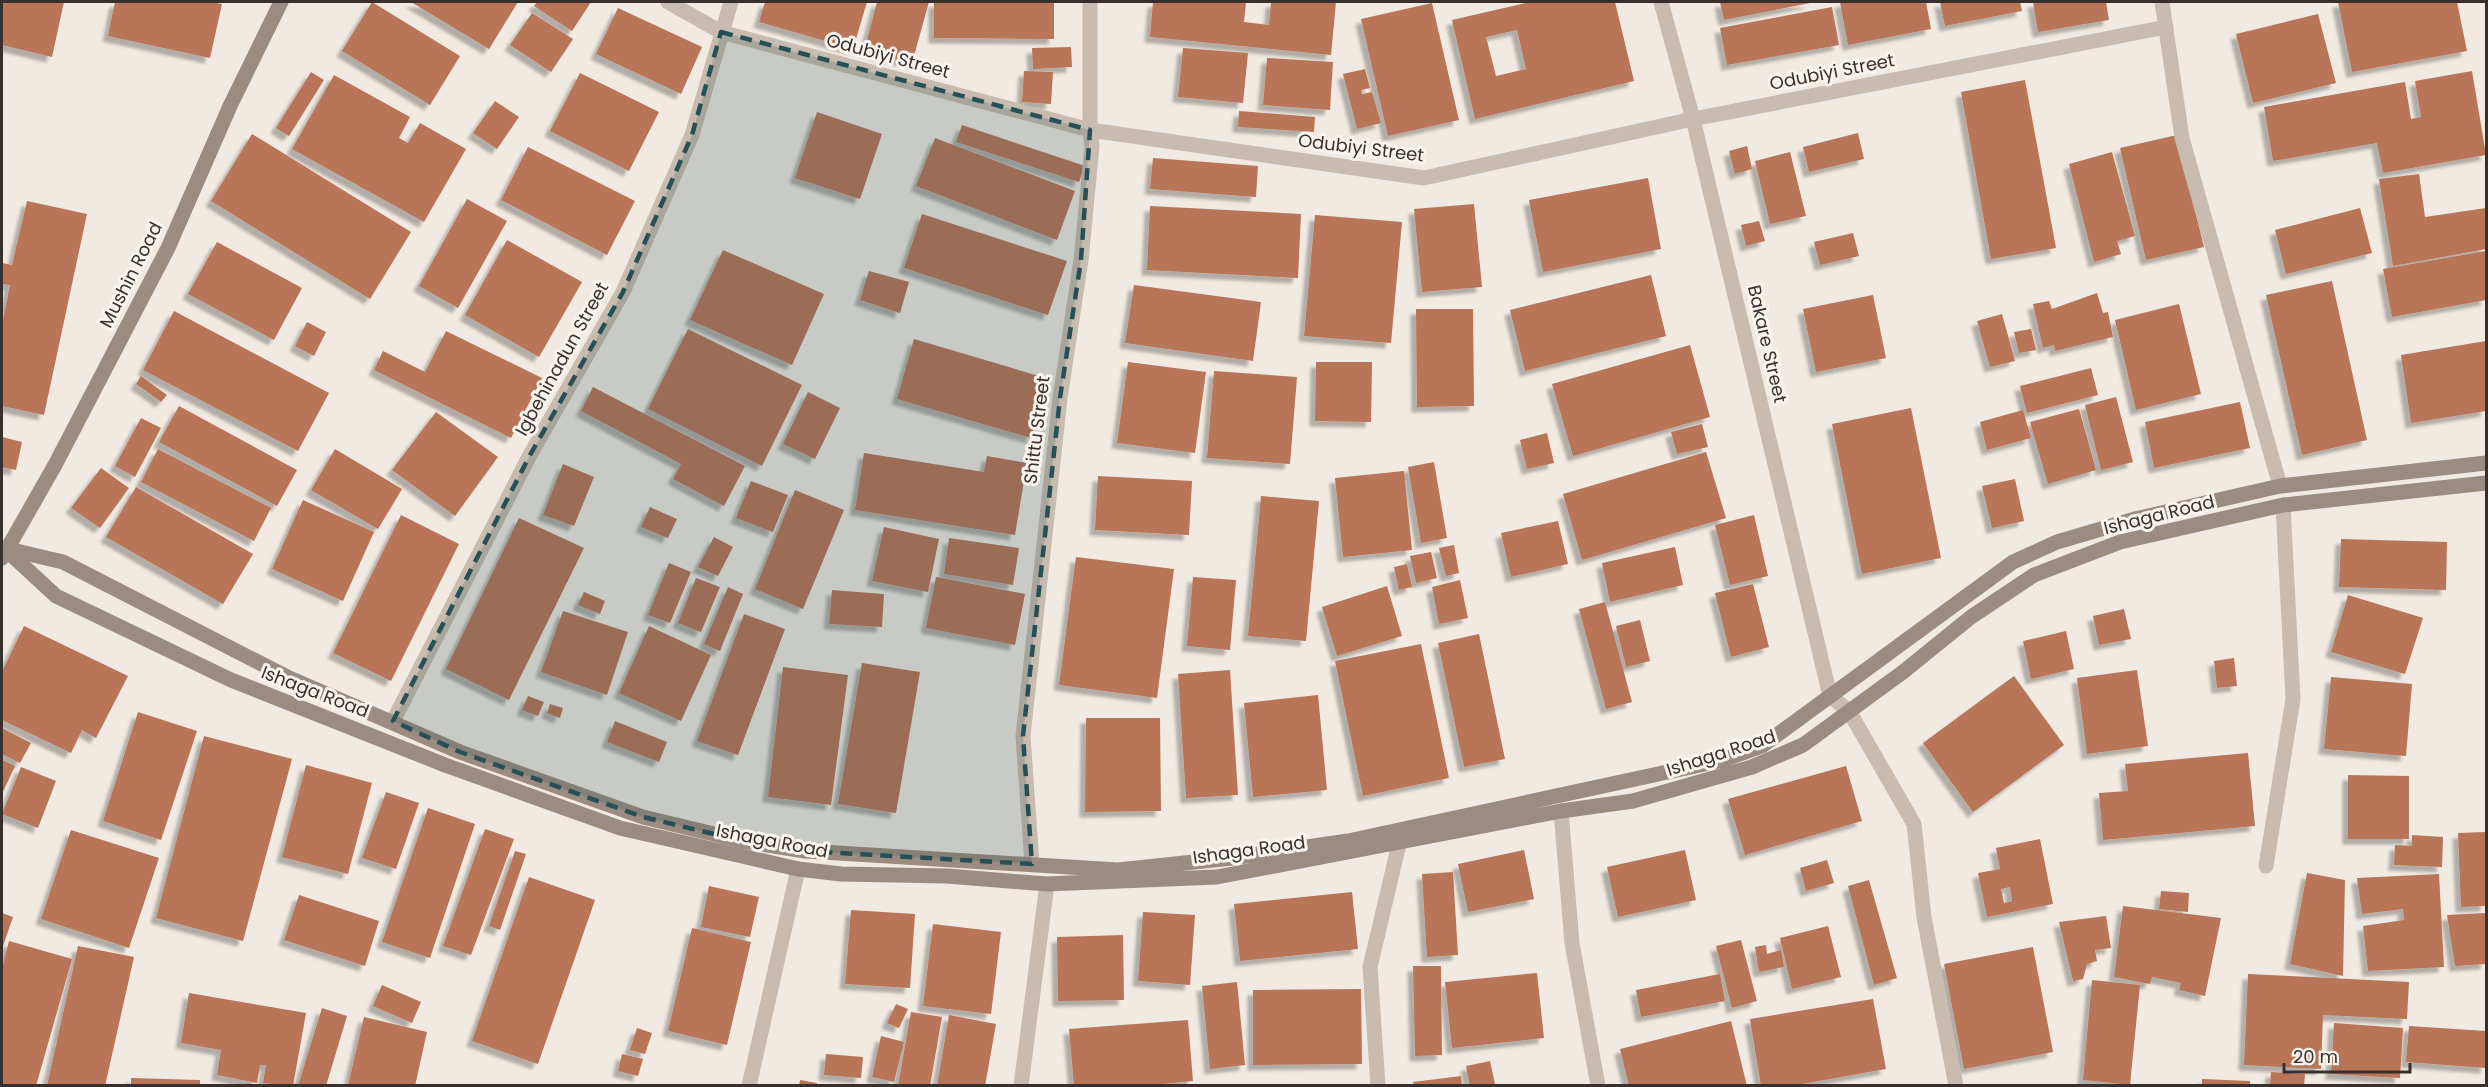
<svg xmlns="http://www.w3.org/2000/svg" width="2488" height="1087" viewBox="0 0 2488 1087" font-family="Poppins,sans-serif">
<defs>
<filter id="shadow"><feDropShadow dx="-5.5" dy="5.5" stdDeviation="1.5" flood-color="#0004"/></filter>
</defs>
<rect width="100%" height="100%" fill="#f1eae2"/>
<path fill="#b87458" fill-rule="evenodd" filter="url(#shadow)" d="M2,2H64L52,57L2,45Z
M115,2H210L222,4L210,58L108,36Z
M372,2L460,56L430,105L342,51Z
M411,2H518L489,49Z
M537,2H591L572,31L534,6Z
M765,2H867L853,49L759,22Z
M877,2H929L912,63L864,51Z
M934,2H1054V39L934,38Z
M1153,2H1246L1244,22L1269,25L1271,2H1336L1331,55L1150,37Z
M1530,2H1615L1634,81L1475,119L1452,20ZM1517,30L1526,69L1496,76L1486,37Z
M1720,2H1810V3L1724,20Z
M1840,2H1926L1931,29L1848,45Z
M1940,2H2020L2022,11L1945,26Z
M2033,2H2106L2109,20L2038,32Z
M2338,2H2457L2467,51L2352,72Z
M1432,3L1459,120L1388,136L1361,19Z
M1832,7L1839,45L1727,65L1720,28Z
M618,8L702,47L681,94L596,54Z
M532,13L573,39L551,72L510,45Z
M2318,14L2336,83L2253,103L2236,34Z
M1071,47L1072,67L1033,69L1032,48Z
M1183,48L1248,53L1243,103L1178,97Z
M1267,58L1333,62L1330,110L1263,105Z
M1365,69L1370,88L1361,90L1362,94L1372,92L1381,123L1357,129L1343,74Z
M1024,71L1053,72L1051,104L1022,102Z
M2472,71L2486,155L2383,173L2377,143L2273,161L2264,107L2405,82L2411,119L2421,117L2415,81Z
M311,72L324,80L289,136L276,128Z
M580,73L659,112L629,171L550,131Z
M334,75L410,117L399,138L408,143L420,123L466,149L424,222L292,149Z
M2025,80L2056,248L1991,259L1961,92Z
M495,101L519,117L497,149L473,133Z
M1239,111L1315,117L1314,132L1238,127Z
M817,112L882,134L860,199L795,178Z
M962,125L1085,166L1079,182L956,142Z
M1858,133L1864,159L1809,172L1803,147Z
M252,134L411,232L370,299L211,201Z
M2177,135L2204,247L2146,260L2120,148Z
M935,138L1075,191L1057,240L916,186Z
M1747,146L1752,169L1735,174L1729,151Z
M528,147L635,201L607,255L501,200Z
M1790,152L1806,216L1770,224L1755,161Z
M2112,152L2135,236L2117,241L2121,254L2094,262L2069,164Z
M1153,158L1258,166L1256,197L1150,189Z
M2419,174L2425,217L2486,208V249L2393,266L2379,179Z
M1648,178L1661,249L1543,272L1529,200Z
M467,199L507,221L458,308L419,286Z
M27,201L87,214L44,415L2,406V325L10,285L2,284V263L12,265Z
M1474,204L1482,287L1422,292L1414,209Z
M1150,206L1301,214L1298,278L1147,270Z
M2360,208L2372,253L2286,274L2275,230Z
M922,214L1067,261L1048,315L904,268Z
M1315,215L1402,222L1391,343L1304,336Z
M1759,221L1765,241L1746,246L1741,225Z
M1853,233L1859,256L1820,265L1814,242Z
M507,240L582,282L539,357L465,315Z
M217,242L302,288L274,340L188,294Z
M723,250L824,294L792,365L690,320Z
M2486,251V300L2392,317L2383,269Z
M869,271L909,282L900,313L860,300Z
M1651,275L1666,336L1525,371L1510,310Z
M2332,281L2367,440L2302,455L2266,295Z
M1134,285L1261,302L1253,361L1125,343Z
M2097,293L2103,313L2108,312L2113,337L2055,351L2054,345L2043,348L2033,304L2049,301L2052,309Z
M1873,295L1886,358L1816,372L1803,309Z
M2179,304L2201,394L2136,410L2115,320Z
M1416,309H1473L1474,406L1417,407Z
M174,311L329,393L298,451L143,370Z
M2002,314L2015,361L1990,367L1977,321Z
M307,322L326,332L314,356L295,346Z
M688,329L802,385L762,466L648,409Z
M2031,329L2036,350L2019,353L2014,332Z
M446,331L542,378L511,438L374,370L383,351L425,372Z
M914,339L1049,379L1031,438L897,399Z
M2486,341V411L2411,423L2401,355Z
M1690,345L1710,417L1573,456L1552,384Z
M1128,362L1206,372L1195,453L1117,443Z
M1316,362H1372L1371,422L1315,421Z
M2091,368L2098,395L2027,413L2020,386Z
M1214,371L1297,377L1290,464L1207,458Z
M141,376L167,395L161,402L136,384Z
M593,387L745,466L724,506L673,479L681,464L581,411Z
M808,392L840,408L815,459L783,444Z
M2116,397L2133,462L2101,470L2085,405Z
M2240,402L2250,448L2154,468L2145,422Z
M179,406L297,470L277,506L159,442Z
M1911,408L1941,558L1862,574L1832,424Z
M2079,409L2096,470L2048,484L2030,422Z
M2023,410L2031,438L1987,450L1980,422Z
M436,412L498,457L455,516L392,470Z
M141,418L161,428L135,477L115,466Z
M1702,424L1708,447L1677,454L1671,432Z
M1547,433L1554,463L1527,469L1520,440Z
M2,437L22,442L16,470L2,467Z
M158,449L271,508L254,541L141,482Z
M335,449L402,489L378,529L311,490Z
M1706,452L1726,518L1582,560L1563,494Z
M864,453L984,472L987,456L1027,463L1015,535L855,510Z
M1434,462L1447,538L1421,543L1408,467Z
M563,464L594,477L574,526L543,515Z
M101,468L129,488L100,528L71,508Z
M1404,471L1412,550L1343,557L1335,478Z
M1098,476L1192,481L1189,535L1095,530Z
M2015,479L2024,521L1992,528L1982,486Z
M751,481L788,495L773,532L736,518Z
M136,487L253,554L223,604L106,537Z
M795,490L844,510L803,609L755,589Z
M1261,496L1319,501L1306,641L1248,636Z
M303,500L374,532L343,601L272,569Z
M650,507L677,519L668,538L641,527Z
M401,515L459,544L391,681L333,653Z
M1754,515L1768,576L1730,585L1715,525Z
M519,518L584,548L509,700L446,669Z
M1558,521L1568,564L1511,577L1501,533Z
M884,527L939,539L928,592L872,581Z
M714,537L733,547L718,576L698,567Z
M949,538L1019,548L1013,585L944,574Z
M2341,539L2447,542L2446,590L2339,587Z
M1454,545L1459,573L1446,576L1439,548Z
M1675,547L1683,585L1610,602L1602,563Z
M1431,552L1437,578L1416,583L1410,556Z
M1076,557L1174,569L1157,698L1059,685Z
M669,563L691,572L670,623L648,615Z
M1407,564L1412,587L1399,590L1394,567Z
M936,577L1025,594L1015,645L926,628Z
M1193,577L1236,580L1230,650L1187,646Z
M696,578L720,587L701,632L678,623Z
M1460,580L1468,618L1439,624L1432,587Z
M1753,584L1769,647L1731,657L1715,593Z
M1387,586L1402,636L1337,656L1322,607Z
M728,587L743,594L720,651L704,644Z
M832,590L884,594L882,627L829,624Z
M584,592L605,601L600,614L578,605Z
M2348,595L2423,618L2405,674L2331,652Z
M1605,602L1632,702L1606,709L1579,609Z
M2124,609L2131,639L2099,645L2093,616Z
M563,611L628,632L607,695L541,672Z
M744,614L785,629L738,755L697,741Z
M1640,620L1650,661L1626,667L1616,626Z
M24,626L128,676L96,738L82,730L71,753L2,720V672Z
M649,626L711,655L681,721L619,693Z
M2066,631L2074,669L2031,679L2023,641Z
M1479,634L1505,759L1464,767L1438,643Z
M1421,644L1449,778L1363,796L1335,661Z
M2234,658L2237,686L2217,688L2214,661Z
M862,663L920,672L896,813L838,804Z
M783,667L848,675L831,805L768,797Z
M1230,670L1238,795L1186,798L1178,674Z
M2137,670L2148,746L2087,754L2077,678Z
M2014,676L2064,745L1973,812L1923,743Z
M2331,677L2412,684L2406,756L2324,749Z
M1318,695L1327,790L1253,797L1244,703Z
M528,696L544,702L538,716L522,710Z
M550,704L563,708L560,718L547,713Z
M138,712L197,731L161,840L103,821Z
M1086,718H1160L1161,811L1085,812Z
M615,721L667,742L659,762L607,742Z
M2,728L31,743L20,763L2,754Z
M204,736L292,759L243,941L156,918Z
M2248,753L2255,826L2103,840L2099,793L2128,791L2125,764Z
M2,760L15,766L2,794Z
M306,765L372,783L348,874L282,857Z
M1846,766L1862,821L1745,855L1728,799Z
M21,767L56,781L38,828L2,814Z
M2348,775L2409,776V839H2348Z
M386,792L419,803L396,869L362,858Z
M428,808L475,824L430,958L382,942Z
M485,829L514,839L471,955L443,946Z
M71,830L159,858L129,948L41,919Z
M2486,832V906L2461,907L2458,833Z
M2412,835L2443,837L2442,867L2394,865L2395,845L2412,846Z
M2040,839L2053,904L1987,917L1978,873L2000,869L1996,848ZM2010,887L2012,901L2004,903L2001,889Z
M1524,850L1534,899L1468,912L1458,864Z
M1685,850L1696,900L1618,917L1607,867Z
M515,851L526,854L500,930L489,926Z
M1827,860L1834,883L1806,891L1800,868Z
M1453,872L1458,955L1427,957L1422,874Z
M2307,873L2345,880L2343,976L2290,964Z
M2439,874L2444,967L2368,971L2363,926L2404,920L2403,909L2362,914L2357,878Z
M529,877L595,900L538,1064L472,1041Z
M1869,880L1897,978L1874,985L1848,886Z
M709,886L759,897L750,937L701,927Z
M2161,891L2189,893L2188,912L2159,909Z
M1352,892L1358,949L1240,961L1234,904Z
M299,895L379,921L365,966L284,940Z
M2123,906L2221,918L2205,996L2179,990L2181,983L2152,977L2150,984L2114,977Z
M851,910L915,914L910,988L845,984Z
M1143,912L1195,915L1190,985L1138,981Z
M2,913L13,917L2,949Z
M2486,913V964L2455,966L2447,915Z
M2106,916L2111,948L2095,950L2097,961L2087,964L2083,979L2073,981L2059,922Z
M933,924L1001,932L991,1014L923,1006Z
M1828,926L1841,977L1792,989L1780,938Z
M692,928L751,942L727,1045L668,1031Z
M1123,935L1124,1000L1058,1001L1057,937Z
M1741,940L1757,1001L1732,1008L1716,946Z
M9,941L72,959L36,1086H2V969Z
M1766,945L1767,954L1781,950L1784,967L1759,972L1755,947Z
M78,946L134,957L105,1086H47Z
M2033,947L2053,1052L1964,1069L1944,964Z
M1413,966H1441L1442,1055L1415,1056Z
M1537,973L1544,1038L1452,1048L1445,982Z
M1720,974L1725,1001L1641,1017L1636,990Z
M2248,974L2409,982L2407,1019L2323,1015L2321,1069L2244,1065Z
M2092,980L2140,985L2130,1085L2083,1080Z
M1237,982L1245,1065L1210,1069L1202,986Z
M382,985L421,1002L412,1023L373,1006Z
M1361,989L1362,1064L1253,1065V990Z
M189,993L306,1013L293,1086L263,1083L266,1065H260L257,1083L217,1075L221,1050L181,1043Z
M1873,999L1886,1069L1791,1086H1761L1750,1019Z
M896,1004L908,1009L899,1028L887,1023Z
M322,1008L347,1016L326,1086H298Z
M911,1012L942,1017L930,1086H898Z
M949,1015L996,1024L985,1086H937Z
M364,1017L427,1032L415,1086H348Z
M1188,1020L1193,1081L1143,1086H1074L1069,1029Z
M1731,1021L1747,1086H1629L1620,1049Z
M2334,1023L2403,1028L2400,1078L2331,1074Z
M2409,1026L2486,1031V1068L2406,1062Z
M637,1028L652,1033L645,1054L630,1050Z
M881,1036L904,1042L894,1082L872,1077Z
M622,1054L643,1059L638,1076L618,1071Z
M826,1054L863,1057L861,1078L824,1075Z
M1490,1061L1495,1084L1470,1086L1466,1066Z
M2271,1072L2305,1074L2304,1086H2270Z
M1461,1076L1462,1086H1414L1413,1082Z
M131,1078L200,1080V1086H131Z
M2202,1079L2250,1081V1086H2202Z
M800,1080L817,1083L816,1086H799Z"/>
<g fill="none" stroke-linecap="round" stroke-linejoin="round">
<path stroke="#c8bbaf" stroke-width="15" d="M668,2L721,32L1090,130L1424,178L1693,119L2166,27
M1661,2L1693,119L1830,696L1849,711L1914,824L1924,917L1956,1086
M2162,2L2182,138L2280,486
M393,721L530,455L623,292L692,135L731,2
M1561,811L1572,943L1598,1086
M1032,864L1023,736L1060,398L1081,260L1092,146L1090,130V2
M2266,866L2293,699L2283,505
M749,1086L798,869
M1021,1086L1047,884
M1378,1086L1370,967L1399,844"/>
<path stroke="#9c8b80" stroke-width="15" d="M5,549L56,596L231,680L445,765L620,828L798,869L841,874L947,876L1047,884L1217,877L1561,811L1633,801L1752,767L1803,745L1903,672L1971,617L2034,575L2120,542L2283,505L2486,483
M8,549L63,562L289,678L460,752L643,817L743,841L805,851L1118,870L1232,858L1348,841L1723,760L1762,746L2013,562L2057,542L2135,519L2280,486L2486,463
M2,558L55,465L168,248L230,106L281,2"/>
</g>
<path fill="#265055" fill-opacity="0.2" stroke="#265055" stroke-width="4.5" stroke-dasharray="12 8" stroke-linejoin="round" d="M721,32L1090,130L1081,260L1060,398L1023,736L1032,864L805,851L743,841L643,817L460,752L393,721L530,455L623,292L692,135Z"/>
<g text-anchor="middle" stroke-width="6" stroke-linejoin="round" paint-order="stroke">
<g font-size="18" fill="#38302c" stroke="#f9f4ee">
<text transform="translate(888 56) rotate(15)" y="6">Odubiyi Street</text>
<text transform="translate(1832 72) rotate(-11)" y="6">Odubiyi Street</text>
<text transform="translate(1361 148) rotate(7)" y="6">Odubiyi Street</text>
<text transform="translate(131 275) rotate(-63)" y="6">Mushin Road</text>
<text transform="translate(1767 344) rotate(77)" y="6">Bakare Street</text>
<text transform="translate(562 359) rotate(-61)" y="6">Igbehinadun Street</text>
<text transform="translate(1037 430) rotate(-83)" y="6">Shittu Street</text>
<text transform="translate(2159 515) rotate(-14)" y="6">Ishaga Road</text>
<text transform="translate(315 692) rotate(21)" y="6">Ishaga Road</text>
<text transform="translate(1721 753) rotate(-18)" y="6">Ishaga Road</text>
<text transform="translate(772 841) rotate(11)" y="6">Ishaga Road</text>
<text transform="translate(1249 850) rotate(-8)" y="6">Ishaga Road</text>
</g>
</g>
<rect width="2488" height="1087" fill="none" stroke="#38302c" stroke-width="6"/>
<path d="M2284 1063v9h126v-9" fill="none" stroke="#38302c" stroke-width="3"/>
<text x="2293" y="1063" font-size="18" fill="#38302c" stroke="#f9f4ee" stroke-width="4.5" paint-order="stroke">20 m</text>
</svg>
